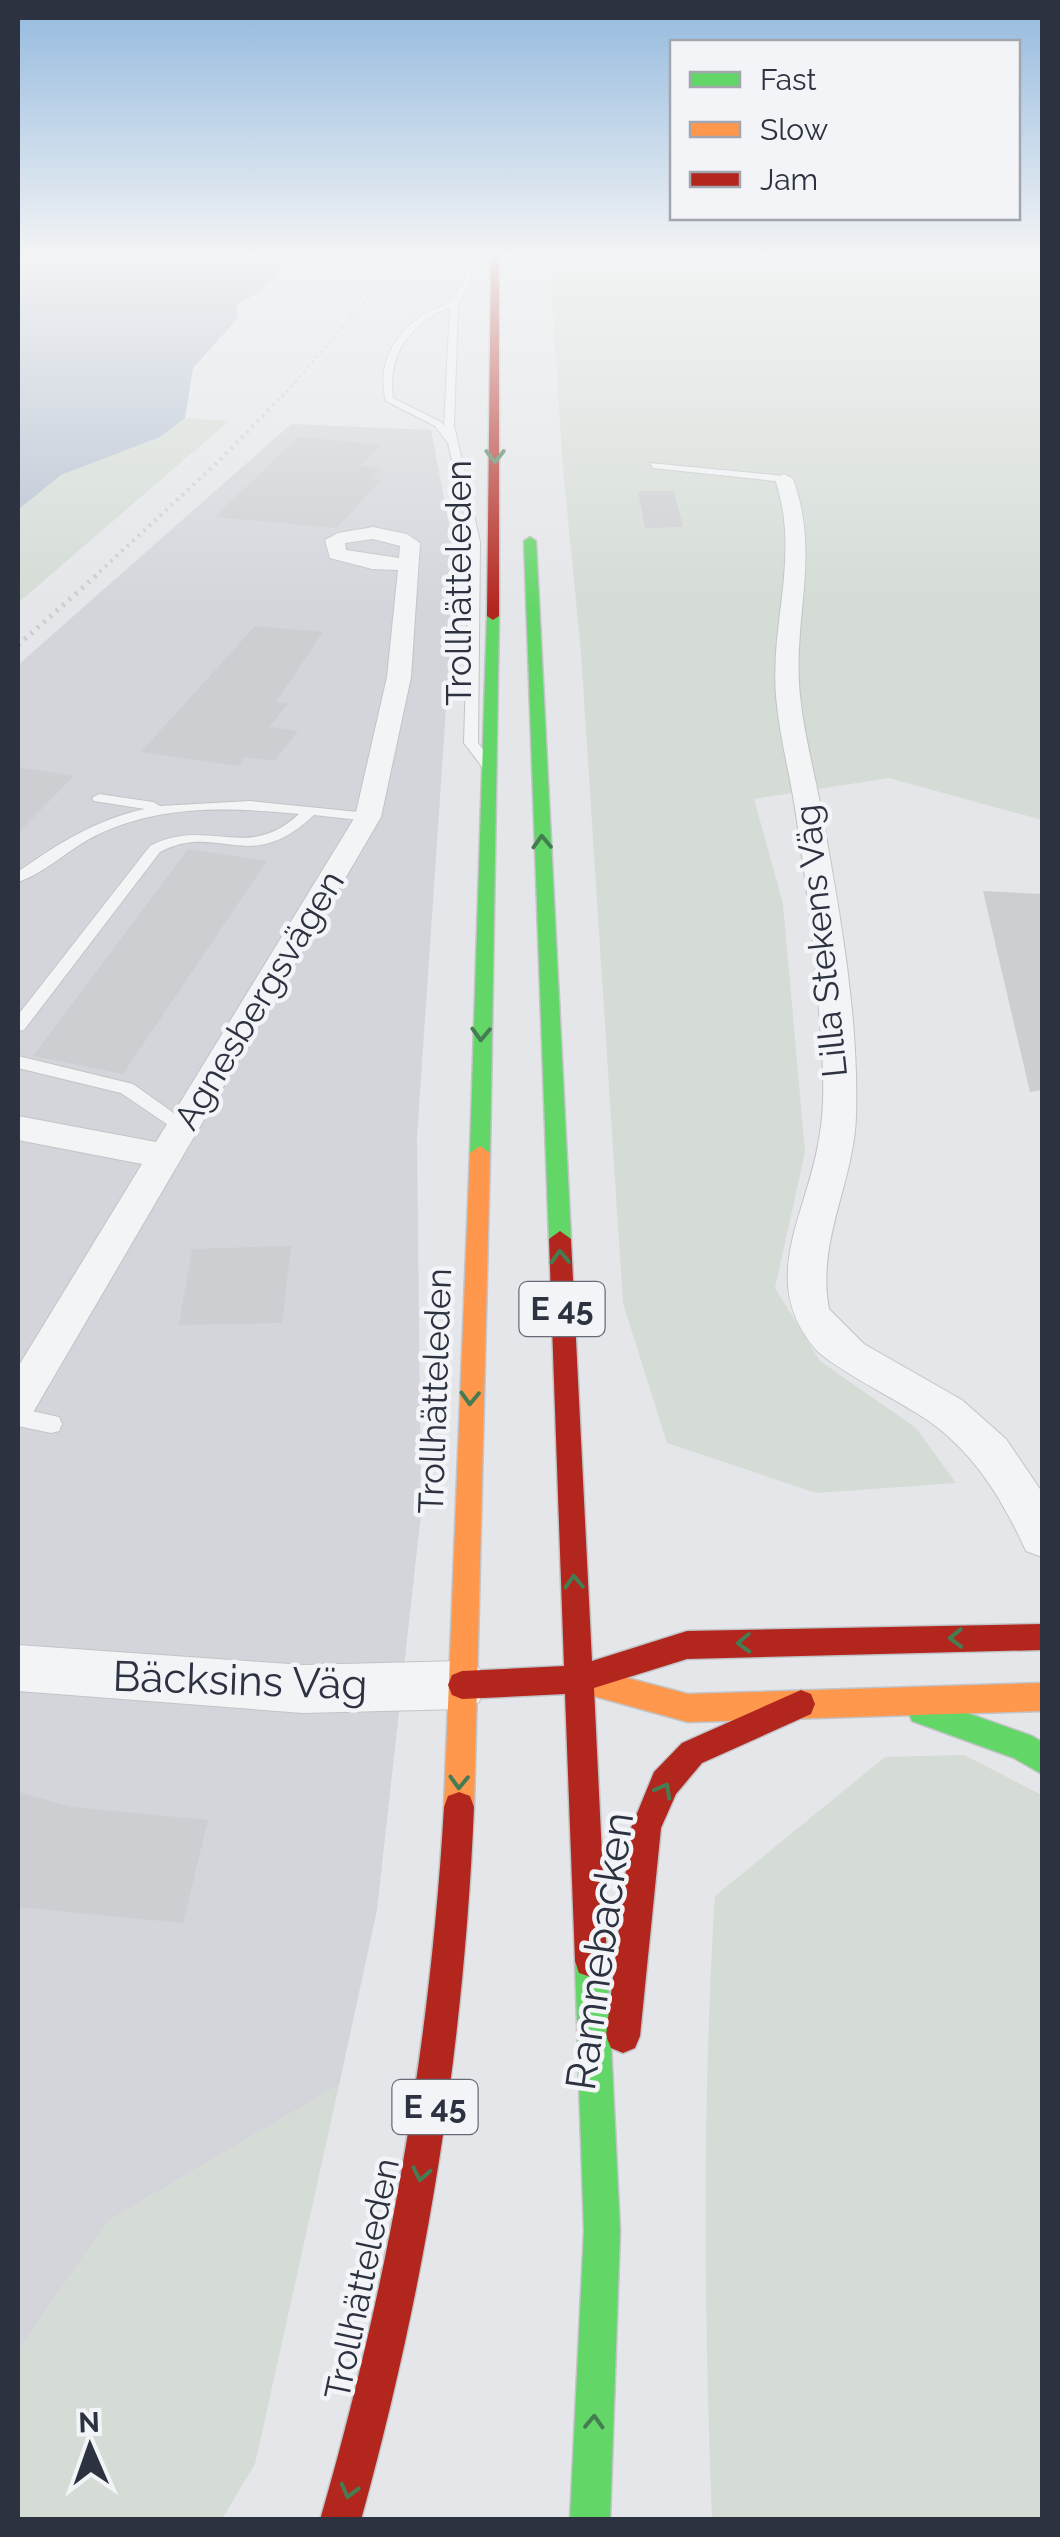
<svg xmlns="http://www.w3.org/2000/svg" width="1060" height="2537" viewBox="0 0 1060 2537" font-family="Raleway,sans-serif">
<rect width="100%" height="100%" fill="#e4e6e9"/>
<path fill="#d3d5db" d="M291,424L431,430L456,561L417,1137L421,1514L377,1910L339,2085L108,2221L18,2351V665Z"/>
<path fill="#d4dcd5" d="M553,254H1042V820L889,778L754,799L783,904L805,1152L775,1288L820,1361L916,1428L956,1483L816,1493L667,1443L623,1303L581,652L563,469L551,285Z
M185,418L229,421L18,603V510L61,475L160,437Z
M964,1755L1042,1795V2519L712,2520C704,2311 702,2104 715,1896L885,1757Z
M339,2085L255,2464L222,2519H18V2351L108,2221Z"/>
<path fill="#b5c0d0" d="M18,254H293L260,292L238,304L237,319L193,368L185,418L160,437L61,475L18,510Z"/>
<path fill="#cdced1" d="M298,437L380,445L360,466L380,468L370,479L381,480L337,528L215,517Z
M638,491H674L683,527L645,528Z
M255,626L323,632L276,702L288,704L269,727L298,731L275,761L245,757L238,766L141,752Z
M18,767L74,776L18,833Z
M188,849L267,861L123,1074L33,1056Z
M983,891L1042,894V1090L1030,1092Z
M291,1246L282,1323L179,1325L192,1249Z
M18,1792L72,1807L208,1820L183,1923L18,1907Z"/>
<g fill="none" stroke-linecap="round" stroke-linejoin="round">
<defs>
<path id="lane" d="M475,254H481L458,306L454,425L480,542L478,743L495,765L488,769L483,768L464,743L470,542L448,443L435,426L386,401C376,364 395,332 426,313C435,308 449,305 454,298C463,286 468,267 475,254ZM450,307L444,425L445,427L441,422L393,398C387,354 410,324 450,307Z
M650,463L784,476L789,479L784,482L653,468Z
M99,794L153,802L160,806L250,801L368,813L375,817L368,821L314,815C249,877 219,821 160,852L24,1030L18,1031V1015L150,846C207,816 247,863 299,814C229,807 156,804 91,838C67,851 43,874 18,882V872C57,844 97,819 145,809L94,801L92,798Z
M18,1056L133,1084L192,1126L183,1132L177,1131L121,1093L18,1068Z
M18,1408L59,1417L62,1424L59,1431L51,1433L18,1426Z"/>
<path id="street" d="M784,474L793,479C821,556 792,619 800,696C804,734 814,771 821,808C839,908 859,1014 856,1116C854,1183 816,1241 829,1309L864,1344L962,1400L1006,1439L1042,1492V1557L1026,1551C1001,1496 970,1446 918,1414C884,1393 850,1377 819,1353C755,1283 807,1216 819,1139C826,1102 823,1063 820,1026C816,953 806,880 795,808C789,770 779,734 776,696C770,619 801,556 775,479Z
M373,527L407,534L420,543L411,677L381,817L32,1414L18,1419V1367L142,1164L18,1140V1116L156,1142L355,817L387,677L398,570L372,569L330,558L325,540L338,533ZM373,539L400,546L399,558L346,550L345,543Z
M18,1645L303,1665L462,1661L479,1668L486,1685L479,1702L462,1709L303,1713L18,1691Z"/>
<path id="fast" d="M530,537L536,541L571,1239L560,1247L549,1239L524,541Z
M493,612L499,616L490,1153L480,1160L470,1153L487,616Z
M922,1697L1032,1736L1042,1742V1774L1014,1758L912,1721L908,1711L912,1701Z
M591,1945L603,1949L607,1961L620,2231L610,2520H570L584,2231L575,1961L579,1949Z"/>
<path id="slow" d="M480,1146L490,1153L474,1807L470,1818L459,1822L448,1818L444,1807L470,1153Z
M578,1665L688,1694L1042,1683V1711L688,1722L568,1689L564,1679L568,1669Z"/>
<path id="jam" d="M491,254H499V616L493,620L487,616Z
M560,1231L571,1239L592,1661L687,1631L1042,1624V1650L687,1659L594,1688L607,1961L603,1973L591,1977L579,1973L575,1961L565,1694L462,1699L452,1695L448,1685L452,1675L462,1671L564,1666L549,1239Z
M801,1690L811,1694L815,1704L811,1714L702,1763L676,1794L661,1828L640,2036L635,2048L623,2053L611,2048L606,2036L631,1828L654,1772L682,1743Z
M459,1792L470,1796L474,1807C464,2050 426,2285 361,2520H320C388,2285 430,2051 444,1807L448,1796Z"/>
</defs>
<use href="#lane" stroke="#c2c4c7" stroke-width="2"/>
<use href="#street" stroke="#c2c4c7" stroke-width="2"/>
<use href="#fast" stroke="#c2c4c7" stroke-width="3"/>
<use href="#slow" stroke="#c2c4c7" stroke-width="3"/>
<use href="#jam" stroke="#c2c4c7" stroke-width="3"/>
<use href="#lane" fill="#f3f4f5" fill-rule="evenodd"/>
<use href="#street" fill="#f3f4f5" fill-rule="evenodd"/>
<use href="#fast" fill="#63d668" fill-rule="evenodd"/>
<use href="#slow" fill="#ff974d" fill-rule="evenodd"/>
<use href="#jam" fill="#b3261e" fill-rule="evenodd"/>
<path stroke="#cccdd0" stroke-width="2.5" stroke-dasharray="2.5 4" stroke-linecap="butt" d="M282,397L359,309L400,254"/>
<path stroke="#cccdd0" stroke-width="4" stroke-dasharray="2.5 5" stroke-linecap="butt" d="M94,577L220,460L284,394"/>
<path stroke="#cccdd0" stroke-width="5" stroke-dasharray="2.5 6" stroke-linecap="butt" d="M18,645L97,575"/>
</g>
<defs><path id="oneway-chevron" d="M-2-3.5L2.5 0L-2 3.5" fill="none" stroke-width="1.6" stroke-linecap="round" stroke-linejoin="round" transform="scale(2.5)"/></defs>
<g stroke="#457c52">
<use href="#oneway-chevron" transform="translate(495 456) rotate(90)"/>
<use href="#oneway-chevron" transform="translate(542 842) rotate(-92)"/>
<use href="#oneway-chevron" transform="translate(481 1034) rotate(92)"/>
<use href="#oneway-chevron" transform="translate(560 1257) rotate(-92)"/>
<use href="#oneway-chevron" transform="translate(470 1398) rotate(92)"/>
<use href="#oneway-chevron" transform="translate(574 1582) rotate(-92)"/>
<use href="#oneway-chevron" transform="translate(956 1638) rotate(179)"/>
<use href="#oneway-chevron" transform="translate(744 1643) rotate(178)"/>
<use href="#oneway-chevron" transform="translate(459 1782) rotate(92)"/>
<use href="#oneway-chevron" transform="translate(664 1790) rotate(-61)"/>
<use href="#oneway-chevron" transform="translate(421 2174) rotate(101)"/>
<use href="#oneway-chevron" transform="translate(594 2422) rotate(-88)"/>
<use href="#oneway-chevron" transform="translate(349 2491) rotate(105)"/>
</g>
<linearGradient id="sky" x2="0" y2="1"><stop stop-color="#93b9de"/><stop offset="0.42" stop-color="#f3f4f5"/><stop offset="1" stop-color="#f3f4f5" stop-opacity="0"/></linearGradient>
<rect width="1060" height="609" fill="url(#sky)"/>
<g text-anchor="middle" stroke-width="9" stroke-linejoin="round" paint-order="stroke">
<g fill="#f2f4f7" stroke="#676c77" stroke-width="2.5">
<rect x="519.5" y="1282" width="85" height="54" rx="8"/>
<rect x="392.5" y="2080" width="85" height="54" rx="8"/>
</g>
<g font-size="32" font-weight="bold" fill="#2c3240">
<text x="562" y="1320">E 45</text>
<text x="435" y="2118">E 45</text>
</g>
<g font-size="35" fill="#2c3240" stroke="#f2f4f7">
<text transform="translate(459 583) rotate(-90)" y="12">Trollhätteleden</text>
<text transform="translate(821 941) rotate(-96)" y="12">Lilla Stekens Väg</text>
<text transform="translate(259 1000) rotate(-59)" y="12">Agnesbergsvägen</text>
<text transform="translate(435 1391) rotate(-88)" y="12">Trollhätteleden</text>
<text transform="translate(362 2279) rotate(-78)" y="12">Trollhätteleden</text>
</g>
<g font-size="42" fill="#2c3240" stroke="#f2f4f7">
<text transform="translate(240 1680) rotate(2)" y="15">Bäcksins Väg</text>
<text transform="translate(599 1951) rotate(-82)" y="15">Ramnebacken</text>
</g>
</g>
<rect width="1060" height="2537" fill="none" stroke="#2c3240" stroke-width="40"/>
<rect x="670" y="40" width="350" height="180" fill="#f2f4f7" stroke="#a3a6ae" stroke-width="2.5"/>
<rect x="690" y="72" width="50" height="15" fill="#63d668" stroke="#a3a6ae" stroke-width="2.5"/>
<text x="760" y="90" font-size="30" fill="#2c3240">Fast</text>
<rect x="690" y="122" width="50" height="15" fill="#ff974d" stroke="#a3a6ae" stroke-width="2.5"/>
<text x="760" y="140" font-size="30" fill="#2c3240">Slow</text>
<rect x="690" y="172" width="50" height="15" fill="#b3261e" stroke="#a3a6ae" stroke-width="2.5"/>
<text x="760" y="190" font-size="30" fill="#2c3240">Jam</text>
<g transform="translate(90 2447) rotate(358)" stroke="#f2f4f7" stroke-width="8" paint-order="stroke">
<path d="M0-8L18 38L0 25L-18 38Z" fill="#2c3240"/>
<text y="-15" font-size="28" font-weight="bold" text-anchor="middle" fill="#2c3240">N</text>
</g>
</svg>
